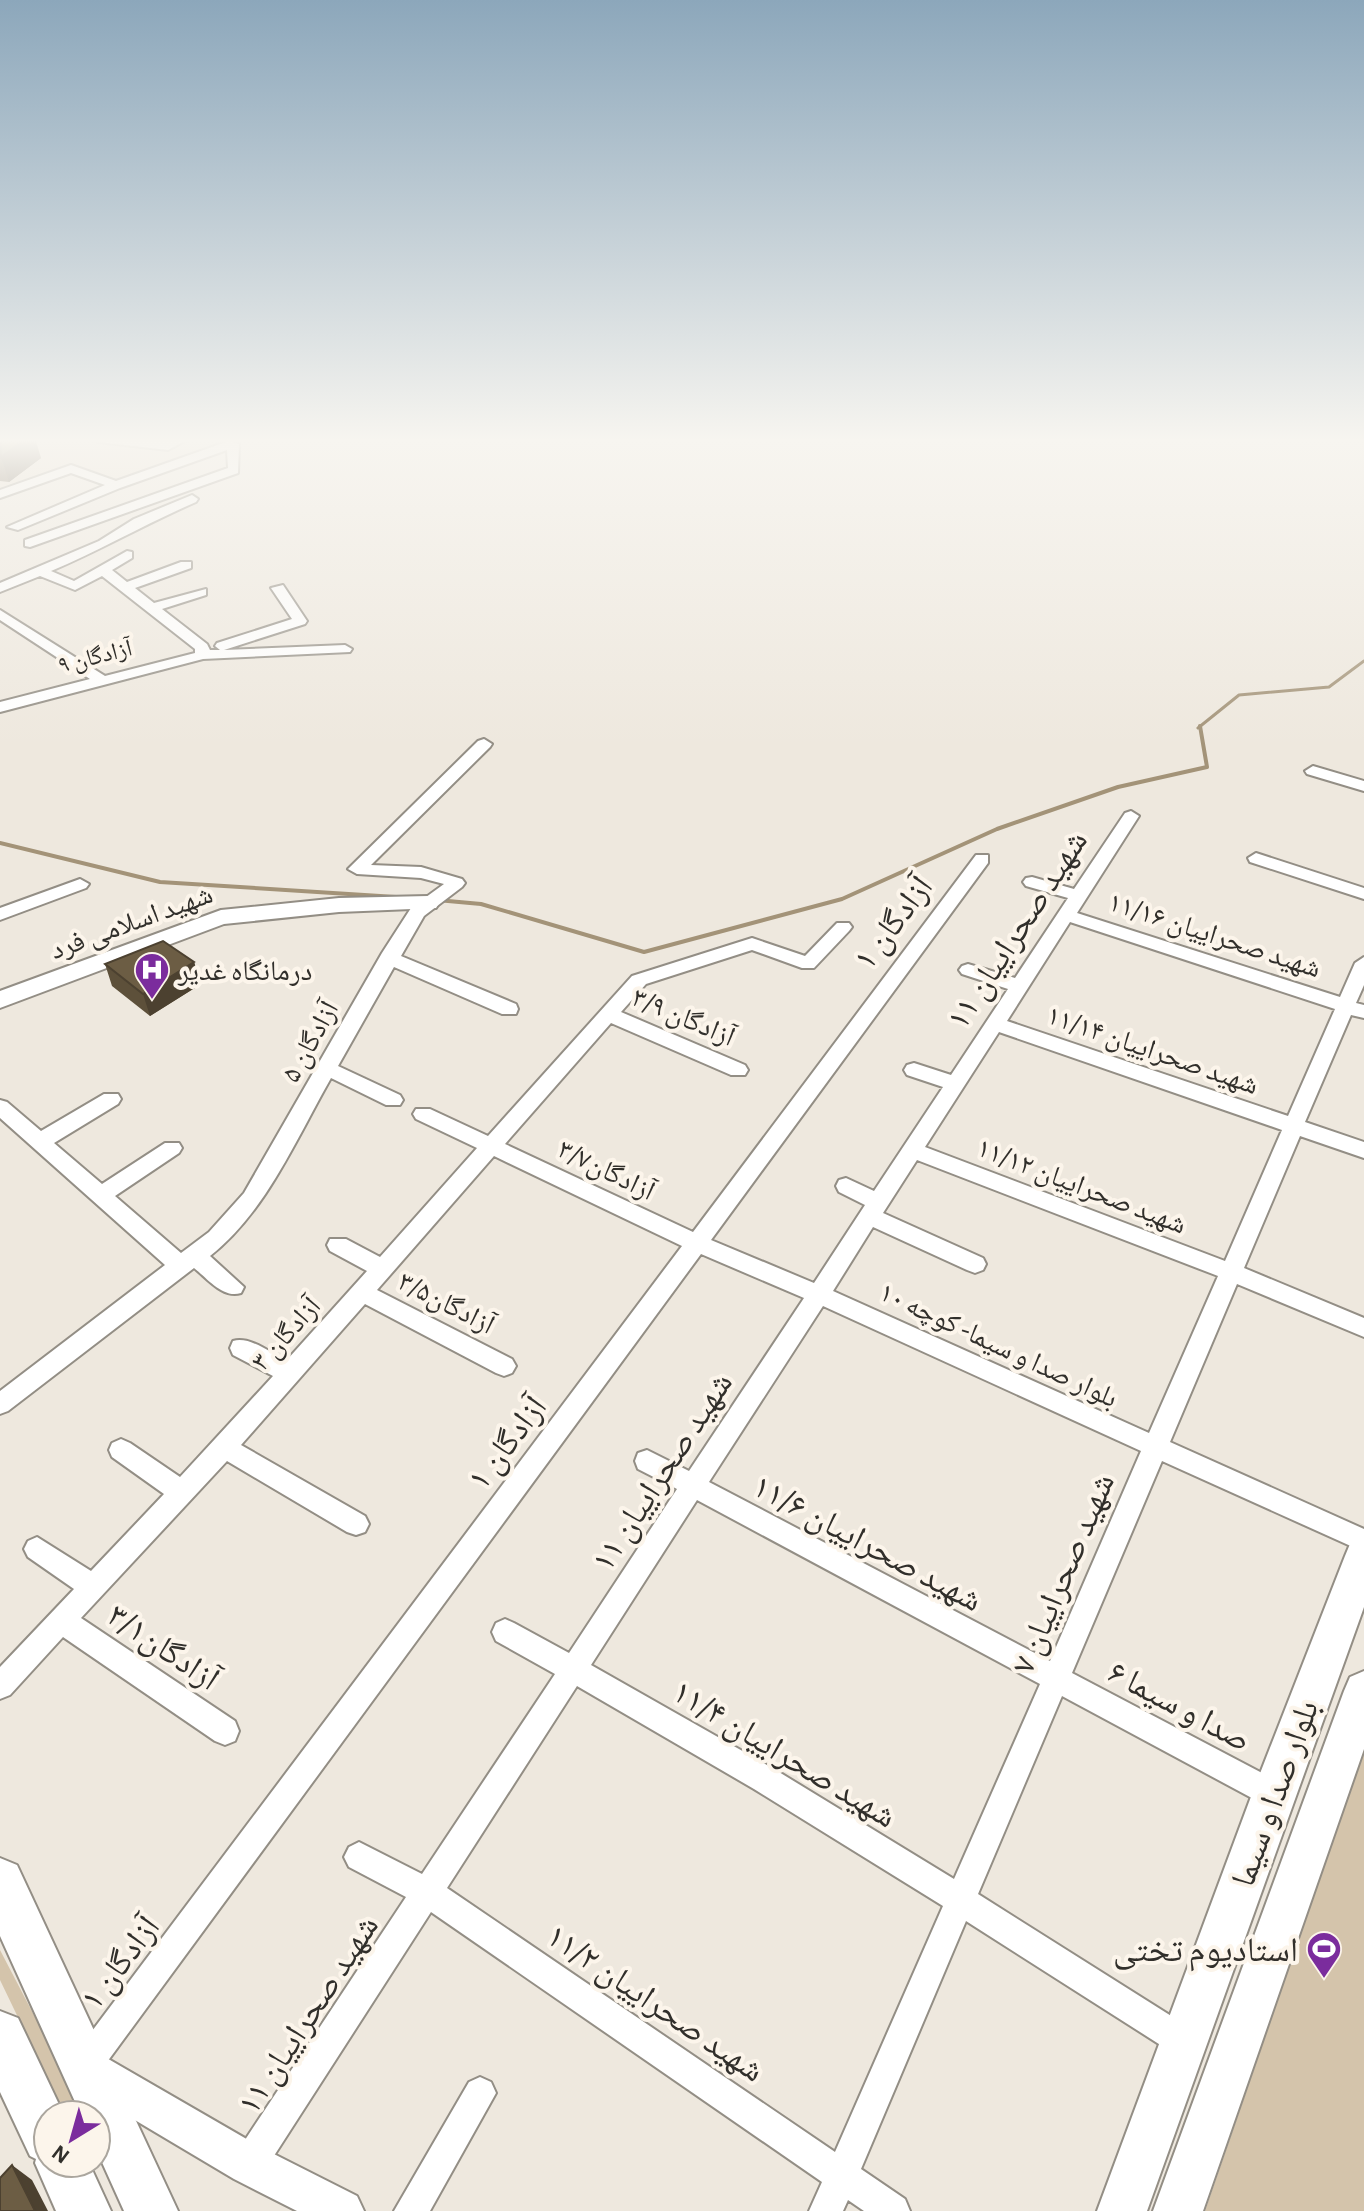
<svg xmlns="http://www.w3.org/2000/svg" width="1364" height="2211" viewBox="0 0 1364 2211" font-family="'Alegreya Sans','Noto Naskh Arabic',sans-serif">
<rect width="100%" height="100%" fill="#eee8de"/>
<path fill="#e7ddcd" d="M0,438H220L221,439L215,446L115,481L71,466L0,489Z"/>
<path fill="#d4c4ab" d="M1364,1750V2211H1205Z
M0,1950L86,2115H65L0,1980Z"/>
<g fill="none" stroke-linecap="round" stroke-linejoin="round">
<path stroke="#a39378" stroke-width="3" d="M1198,728L1239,695L1329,687L1364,661"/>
<path stroke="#a39378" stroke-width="4" d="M0,843L160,882L396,897
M437,900L481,904L644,952L842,899L997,829L1118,787L1207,767L1200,726"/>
<defs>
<path id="minor" d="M92,438L166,442L162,438H181L185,441L168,450L98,442Z
M229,441L239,444L238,473L30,547L25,546V540L228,468L227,450L120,488L18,530L7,527L105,485L71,473L0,498V490L71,465L116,481Z
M192,495L198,499L196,502C147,523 101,550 51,571L74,581L127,551L132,552V558L112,570L127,582L181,562H191V568L135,588L154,603L206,589V595L162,609L207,644L210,650H220L215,646L217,643L292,619L271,588L283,585L307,621L305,624L224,650L345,645L352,649L350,652L203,659L0,712V702L90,679L0,620V610L105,676L195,653V649L102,576L75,590L40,576L0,592V583L99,541L134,519Z
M484,739L492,744L490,747L371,865L421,867L462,879L465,883L462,887L424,916L401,956L516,1004L518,1009L516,1014H502L394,967L338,1066L400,1095L403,1100L400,1105H386L331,1078C296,1139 266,1212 210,1256L244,1287L241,1293C223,1299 207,1278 194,1268L8,1411L0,1414V1391L165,1265L0,1118V1100L7,1102L41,1131L104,1094H118L121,1099L118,1104L54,1143L102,1184L165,1143H179L182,1148L179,1153L115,1196L181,1253L209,1232L244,1193L382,953L411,908L444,884L421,878L357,874L348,869L478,741Z
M1313,766L1364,781V791L1307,774L1305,771Z
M1131,811L1139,816L1077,913L1340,997L1355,963L1364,957V985L1356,1003L1364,1005V1018L1351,1015L1305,1122L1364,1142V1158L1300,1136L1244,1268L1364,1318V1337L1237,1284L1170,1442L1364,1529V1552L1162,1461L1072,1673L1283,1784L1287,1794L1283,1804L1273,1808L1263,1804L1062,1696L978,1894L1195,2031L1200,2042L1195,2053L1184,2058L1173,2053L966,1921L861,2169L905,2199L910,2211H864L848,2200L843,2211H809L822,2182L431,1912L261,2176L249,2180L237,2176L233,2164L237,2152L406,1897L349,1867L344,1857L349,1847L359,1842L422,1874L555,1674L496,1641L492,1632L496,1623L505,1619L514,1623L569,1653L677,1489L638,1469L635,1461L638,1453L647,1450L689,1471L804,1298L701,1254L96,2077L85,2082L74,2077L69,2066L74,2055L682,1246L494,1156L377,1290L512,1359L516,1366L512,1373L504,1376L496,1373L365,1304L241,1445L365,1516L369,1524L365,1532L356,1535L347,1532L227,1461L81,1618L235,1721L239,1731L235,1741L225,1745L215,1741L63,1637L10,1695L0,1699V1667L74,1589L28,1557L24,1549L28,1541L37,1537L91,1571L164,1494L112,1457L109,1450L112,1443L121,1439L130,1443L180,1477L273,1376L233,1355L230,1348L233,1341C250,1336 271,1353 286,1361L367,1271L330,1251L327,1245L330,1239H346L380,1257L477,1148L416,1119L413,1114L416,1109H430L488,1136L632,976L752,938L805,956L837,923H849L852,927L849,931L814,968H802L752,950L646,984L621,1012L745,1065L748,1070L745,1075H731L611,1023L505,1144L693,1232L976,855H988V863L711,1240L814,1283L865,1205L839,1192L836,1186L839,1180L846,1178L874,1191L943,1087L907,1075L904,1070L907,1065L914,1063L951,1075L1008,989L962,974L959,970L962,966L968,964L1015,978L1068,898L1026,886L1023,882L1026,878L1032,877L1074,889L1125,813ZM1070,922L1335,1009L1288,1116L1007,1021ZM999,1032L1282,1130L1225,1261L925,1147ZM917,1160L1218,1276L1149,1433L833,1291L873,1227L967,1270L975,1273L983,1270L986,1264L983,1258L883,1213ZM823,1306L1141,1451L1050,1661L709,1482ZM697,1500L1040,1684L954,1879L774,1769L591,1665ZM577,1686L754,1789L943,1906L835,2152L447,1888Z
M1256,853L1364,888V899L1250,862L1248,858Z
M80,879L89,884L86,888L0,920V908Z
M480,2077L491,2082L496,2093L430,2211H394L469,2082Z"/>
<path id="tertiary" d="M428,896L436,898L439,903L436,908L339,912L224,924L0,1008V991L221,910L339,898Z
M91,2049L264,2149L357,2196L364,2211H297L234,2179L76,2085L70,2070L76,2055Z"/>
<path id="secondary" d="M1364,1539V1607L1147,2211H1097L1252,1794L1345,1556L1350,1544Z
M1364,1671V1749L1203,2211H1153L1344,1691L1350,1677Z"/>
<path id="primary" d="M0,1858L17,1865L178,2211H124L96,2149V2115H81L0,1936Z
M0,2011L18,2018L64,2115H48V2163H89L111,2211H56L35,2163L36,2159L30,2156L0,2092Z"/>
</defs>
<use href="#minor" stroke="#938e85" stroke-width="4"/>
<use href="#tertiary" stroke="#938e85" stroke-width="4"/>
<use href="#secondary" stroke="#938e85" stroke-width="4"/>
<use href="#primary" stroke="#938e85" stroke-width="4"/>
<use href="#minor" fill="#fff" fill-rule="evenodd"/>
<use href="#tertiary" fill="#fff" fill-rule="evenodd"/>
<use href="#secondary" fill="#fff" fill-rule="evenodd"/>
<use href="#primary" fill="#fff" fill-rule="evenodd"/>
</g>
<path fill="#5d503a" d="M0,438L41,458L9,482L0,481Z
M194,962L201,984L150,1016L112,986L105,964Z"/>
<path fill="#4c4130" d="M27,438H35L41,458L9,482L1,457Z
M194,962L201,984L150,1016L143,994Z
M12,2165L32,2180L48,2211H35Z"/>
<path fill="#6c5d44" stroke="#4c4130" stroke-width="2" d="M0,438H27L1,457Z
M163,941L194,962L143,994L105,964Z
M12,2165L35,2211H0V2178Z"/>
<linearGradient id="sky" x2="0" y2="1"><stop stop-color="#8ca7bb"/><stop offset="0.59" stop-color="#f7f5f0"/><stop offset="1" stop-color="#f7f5f0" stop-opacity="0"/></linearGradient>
<rect width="1364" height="747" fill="url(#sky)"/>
<defs>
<symbol id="hospital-pin" viewBox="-11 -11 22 30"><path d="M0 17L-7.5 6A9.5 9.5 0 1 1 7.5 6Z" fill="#7b2c9d" stroke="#fcf5eb"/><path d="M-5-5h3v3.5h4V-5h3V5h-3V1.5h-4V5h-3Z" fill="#fff"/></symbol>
<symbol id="stadium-pin" viewBox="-11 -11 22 30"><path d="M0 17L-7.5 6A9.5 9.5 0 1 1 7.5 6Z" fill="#7b2c9d" stroke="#fcf5eb"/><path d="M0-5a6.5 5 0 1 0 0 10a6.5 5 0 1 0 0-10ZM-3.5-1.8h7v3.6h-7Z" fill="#fff"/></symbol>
</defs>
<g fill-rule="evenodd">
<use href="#hospital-pin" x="132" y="950" width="40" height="54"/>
<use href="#stadium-pin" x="1304" y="1929" width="40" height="54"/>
</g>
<g text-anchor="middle" stroke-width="8" stroke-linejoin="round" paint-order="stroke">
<g font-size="24" fill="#312f2b" stroke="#fcf5eb">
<text transform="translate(95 656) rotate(-14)" y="8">آزادگان ۹</text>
</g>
<g font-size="28" fill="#312f2b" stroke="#fcf5eb">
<text transform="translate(131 921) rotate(-20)" y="10">شهید اسلامی فرد</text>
<text transform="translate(1215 934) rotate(18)" y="10">شهید صحراییان ۱۱/۱۶</text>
<text transform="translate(684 1016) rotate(23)" y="10">آزادگان ۳/۹</text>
<text transform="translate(309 1041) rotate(-61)" y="10">آزادگان ۵</text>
<text transform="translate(1153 1049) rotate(19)" y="10">شهید صحراییان ۱۱/۱۴</text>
<text transform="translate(607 1169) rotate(26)" y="10">آزادگان۳/۷</text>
<text transform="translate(1082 1185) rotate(21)" y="10">شهید صحراییان ۱۱/۱۲</text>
<text transform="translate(447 1302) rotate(27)" y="10">آزادگان۳/۵</text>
<text transform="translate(285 1333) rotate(-48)" y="10">آزادگان ۳</text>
<text transform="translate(999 1344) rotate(25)" y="10">بلوار صدا و سيما- كوچه ١٠</text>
</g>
<g font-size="28" fill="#312f2b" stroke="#fcf5eb" text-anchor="start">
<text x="178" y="980">درمانگاه غدیر</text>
</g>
<g font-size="34" fill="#312f2b" stroke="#fcf5eb">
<text transform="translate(892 922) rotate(-53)" y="12">آزادگان ۱</text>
<text transform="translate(1016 929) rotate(-57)" y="12">شهید صحراییان ۱۱</text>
<text transform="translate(506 1442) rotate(-53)" y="12">آزادگان ۱</text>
<text transform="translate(661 1471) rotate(-57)" y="12">شهید صحراییان ۱۱</text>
<text transform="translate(868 1542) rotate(28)" y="12">شهید صحراییان ۱۱/۶</text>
<text transform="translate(1062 1573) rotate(-67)" y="12">شهید صحراییان ۷</text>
<text transform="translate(164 1646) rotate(34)" y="12">آزادگان۳/۱</text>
<text transform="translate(1180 1705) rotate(28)" y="12">صدا و سیما ۶</text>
<text transform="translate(785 1753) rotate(31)" y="12">شهید صحراییان ۱۱/۴</text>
<text transform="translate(1274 1793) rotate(-70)" y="12">بلوار صدا و سیما</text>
<text transform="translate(119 1962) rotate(-53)" y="12">آزادگان ۱</text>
<text transform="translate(656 2002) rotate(34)" y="12">شهید صحراییان ۱۱/۲</text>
<text transform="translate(307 2014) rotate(-57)" y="12">شهید صحراییان ۱۱</text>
</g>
<g font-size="34" fill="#312f2b" stroke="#fcf5eb" text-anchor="end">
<text x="1298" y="1961">استادیوم تختی</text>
</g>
</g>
<g transform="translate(72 2139) rotate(217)"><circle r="38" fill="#fcf5eb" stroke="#aba69e" stroke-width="2"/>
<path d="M0-6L14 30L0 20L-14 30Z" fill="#7b2c9d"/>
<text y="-12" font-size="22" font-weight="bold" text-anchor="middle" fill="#312f2b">N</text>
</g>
</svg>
